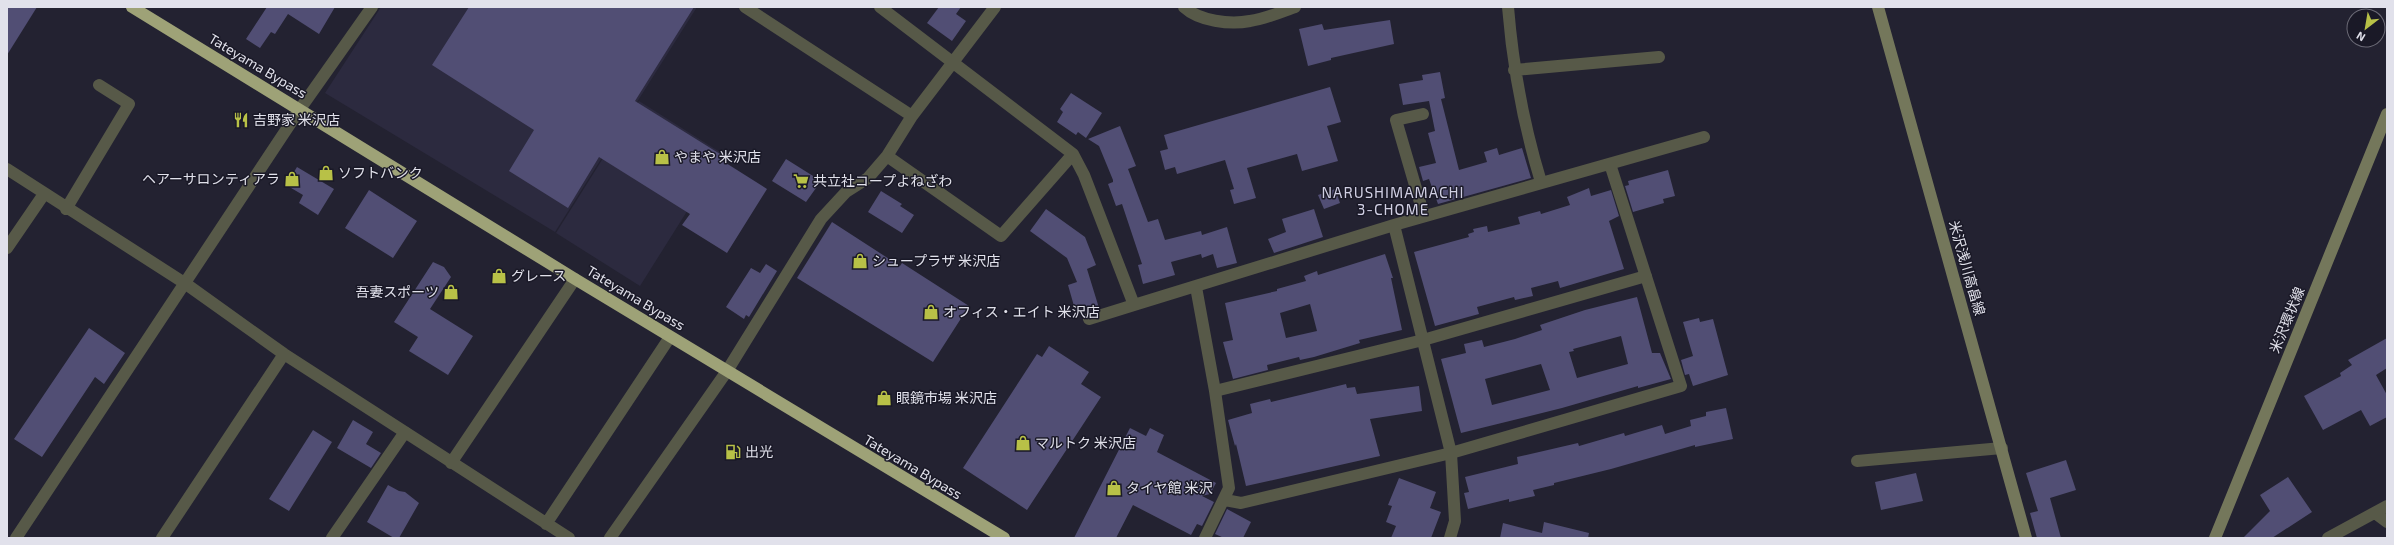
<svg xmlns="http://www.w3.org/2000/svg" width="2394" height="545" viewBox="0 0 2394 545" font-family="'Exo 2','Noto Sans JP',sans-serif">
<rect width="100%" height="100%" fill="#232231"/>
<path fill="#2c2a3f" d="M381,7H697L555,232L325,93Z
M639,101L723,154L640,286L556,233Z"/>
<path fill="#514e74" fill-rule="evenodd" d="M7,7H37L7,55Z
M267,7H335L319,34L288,14L275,34L271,32L260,48L246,39Z
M469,7H694L635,101L720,154L718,158L767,189L727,253L682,225L690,214L599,157L568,208L509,171L534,130L432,65Z
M939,7H961L956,14L966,21L952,41L927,23Z
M1390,20L1394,44L1331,58V60L1308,66L1299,29L1322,24L1324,30Z
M1440,72L1445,98L1441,99L1459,170L1487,162L1484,152L1497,148L1499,155L1522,148L1531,178L1438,204L1429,179L1423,181L1419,167L1436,163L1428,133L1435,131L1429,101L1403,105L1399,84L1423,80L1422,75Z
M1330,87L1341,122L1327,126L1338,161L1302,171L1297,154L1247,168L1256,198L1234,204L1230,190L1234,189L1225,160L1177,174L1175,167L1165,170L1160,151L1168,149L1164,135Z
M1071,93L1102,113L1086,138L1078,132L1076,135L1057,122L1063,112L1060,109Z
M1120,126L1136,166L1128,169L1148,222L1158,219L1165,240L1201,231L1202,235L1227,227L1237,263L1217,268L1213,254L1202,258L1201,254L1171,262L1175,275L1143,284L1138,265L1142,264L1122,204L1116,206L1108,184L1113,182V180L1099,146L1088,139Z
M786,159L821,181L806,202L772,181Z
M297,167L334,189L318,215L299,203L303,195L286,185Z
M1668,170L1675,196L1663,199L1664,203L1633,212L1625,186L1629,185L1628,181Z
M1589,188L1591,196L1611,190L1619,216L1609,221L1624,269L1560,288L1558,281L1531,288L1533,296L1515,300L1514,297L1477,307L1479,314L1435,326L1414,252L1469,237L1468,234L1474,232L1473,229L1487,226L1488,232L1520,224L1518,217L1540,211L1541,214L1570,205L1567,197Z
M1335,189L1340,203L1324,209L1318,195Z
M369,190L417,221L393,258L345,228Z
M881,191L902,204L900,206L914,215L902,233L868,212Z
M1046,209L1085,237L1096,265L1087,269L1099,308L1076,313L1068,285L1077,282L1067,258L1030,231Z
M1314,209L1323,237L1274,253L1268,239L1286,232L1282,219Z
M832,222L900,266L902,263L969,306L933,362L797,278Z
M1385,254L1393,278H1391L1402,330L1359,340L1360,343L1314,357L1300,360L1299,357L1267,365L1268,370L1233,379L1223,342L1233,340L1225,303L1277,291V289L1306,281L1304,276L1317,271L1318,275ZM1310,304L1317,331L1286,338L1280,313Z
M433,262L444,267L451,277L430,309L473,336L448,375L409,351L418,337L394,322Z
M766,264L777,271L749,317L746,315L744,319L726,307L751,268L760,273Z
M1637,297L1652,353H1660L1671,379L1638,388V386L1562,408L1461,433L1441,359L1466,353L1464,344L1482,340L1484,347L1515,339L1542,330L1540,325L1585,310ZM1621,336L1628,364L1577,378L1569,352L1574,351L1573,349ZM1541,364L1550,390L1492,405L1485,379Z
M1699,318L1700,322L1713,319L1728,375L1693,386L1689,374L1685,375L1681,360L1693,356L1683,322Z
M89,328L125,353L104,384L95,377L42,457L14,439Z
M2387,338V368L2376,375L2387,395V417L2370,426L2361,410L2323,430L2304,396L2341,376L2340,373L2352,365L2348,360Z
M1049,346L1089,372L1081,384L1101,397L1027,510L963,468L1037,354L1042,357Z
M1346,384L1347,388L1355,387L1357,394L1419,386L1422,411L1370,419L1380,456L1246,486L1236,444L1235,446L1228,420L1252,413L1250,404L1270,399L1271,402Z
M1726,408L1733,439L1695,447V445L1611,469L1554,483V485L1533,490L1535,496L1509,502V499L1468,509L1464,493L1469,492L1465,477L1518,464L1517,457L1578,443L1579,446L1624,433L1625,436L1662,425L1665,434L1691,426L1690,420L1706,416V412Z
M353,420L373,432L366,444L381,453L371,468L337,448Z
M1130,428L1146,436L1150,428L1164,435L1157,452L1216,483L1210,494L1202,496L1214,502L1202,526L1197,524L1191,535L1133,505L1116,538H1074Z
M313,430L332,442L289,511L269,499Z
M2066,460L2076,490L2050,498L2061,538H2037L2030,513L2038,511L2026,473Z
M1916,473L1923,501L1881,510L1875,482Z
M2288,477L2312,512L2272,538H2243L2270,511L2260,495Z
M1399,478L1436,492L1430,508L1441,512L1431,538H1391L1396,526L1386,522L1392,506L1388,505Z
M388,485L399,491L405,492L419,503L399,538H394L367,522Z
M1227,509L1251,522L1243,538H1224L1215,534Z
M1544,522L1589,533L1588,538H1500L1503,523L1542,533Z"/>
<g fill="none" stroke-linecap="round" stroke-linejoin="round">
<path stroke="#575948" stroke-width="12" d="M745,7L912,116
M880,7L1073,154L1084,175L1134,305L1394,225L1704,137
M1184,7C1199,21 1230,25 1250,21C1265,19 1281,12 1295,7
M1508,7C1513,69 1523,123 1541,182
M1514,70L1659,57
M1423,114L1396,120L1424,216
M887,156L1001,236L1073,154
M7,169L186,284L284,354L569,538
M66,209L129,104L99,85
M1394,225L1451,453L1455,521L1450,538
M7,248L44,194
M1196,287L1215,391L1229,488L1205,538
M1089,319L1134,305
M1215,391L1423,340L1646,276
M1857,461L2002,448
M451,463L575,279
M1225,500L1241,503L1451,453L1681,386L1610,164
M2375,513L2387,522
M546,524L670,337
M16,538L300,109L372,7
M162,538L284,354
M332,538L405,432
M610,538L727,371L821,219L846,192L868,178L887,156L912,116L995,7
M2328,538L2387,506"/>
<path stroke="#74775b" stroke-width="12" d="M1878,7L2026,538
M2215,538L2387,114"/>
<path stroke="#9ea277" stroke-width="12" d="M132,7L575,279L1004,538"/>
</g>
<defs>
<symbol id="restaurant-bare" viewBox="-9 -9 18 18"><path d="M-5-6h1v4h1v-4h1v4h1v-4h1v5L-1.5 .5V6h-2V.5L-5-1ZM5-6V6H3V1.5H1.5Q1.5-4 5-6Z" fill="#b8c147" stroke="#1a1927" stroke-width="2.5" paint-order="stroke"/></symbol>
<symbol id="shop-bare" viewBox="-9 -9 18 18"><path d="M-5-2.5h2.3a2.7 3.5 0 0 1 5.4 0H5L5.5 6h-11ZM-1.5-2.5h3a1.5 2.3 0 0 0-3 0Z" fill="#b8c147" stroke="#1a1927" stroke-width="2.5" paint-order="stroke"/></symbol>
<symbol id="supermarket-bare" viewBox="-9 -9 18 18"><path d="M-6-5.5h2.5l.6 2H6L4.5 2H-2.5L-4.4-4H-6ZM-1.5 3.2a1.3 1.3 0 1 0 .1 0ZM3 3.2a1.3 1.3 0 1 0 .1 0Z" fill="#b8c147" stroke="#1a1927" stroke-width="2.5" paint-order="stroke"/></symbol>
<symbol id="fuel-bare" viewBox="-9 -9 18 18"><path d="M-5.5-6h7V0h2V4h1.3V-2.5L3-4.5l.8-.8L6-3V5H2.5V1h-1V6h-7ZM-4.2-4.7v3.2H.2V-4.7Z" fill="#b8c147" stroke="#1a1927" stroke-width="2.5" paint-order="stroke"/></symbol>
</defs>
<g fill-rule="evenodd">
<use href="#restaurant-bare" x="230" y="109" width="22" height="22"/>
<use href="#shop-bare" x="651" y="146" width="22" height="22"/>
<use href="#shop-bare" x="315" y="162" width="22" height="22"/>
<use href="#shop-bare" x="281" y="168" width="22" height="22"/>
<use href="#supermarket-bare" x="790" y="170" width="22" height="22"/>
<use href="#shop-bare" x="849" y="250" width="22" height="22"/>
<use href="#shop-bare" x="488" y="265" width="22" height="22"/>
<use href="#shop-bare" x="440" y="281" width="22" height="22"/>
<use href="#shop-bare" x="920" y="301" width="22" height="22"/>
<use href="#shop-bare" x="873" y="387" width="22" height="22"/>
<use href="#shop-bare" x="1012" y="432" width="22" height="22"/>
<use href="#fuel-bare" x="722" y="441" width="22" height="22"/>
<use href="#shop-bare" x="1103" y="477" width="22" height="22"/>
</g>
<g text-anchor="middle" stroke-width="3" stroke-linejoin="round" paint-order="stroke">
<g font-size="14" fill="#e1e1eb" stroke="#1a1927">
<text transform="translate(258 66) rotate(31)" y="5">Tateyama Bypass</text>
<text transform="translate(1967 268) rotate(74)" y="5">米沢浅川高畠線</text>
<text transform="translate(636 298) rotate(31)" y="5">Tateyama Bypass</text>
<text transform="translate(2287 320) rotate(-68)" y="5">米沢環状線</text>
<text transform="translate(913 467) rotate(31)" y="5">Tateyama Bypass</text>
</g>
<g font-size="14" fill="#e1e1eb" stroke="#1a1927" text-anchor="start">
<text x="253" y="125">吉野家 米沢店</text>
<text x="674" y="162">やまや 米沢店</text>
<text x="338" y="178">ソフトバンク</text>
<text x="280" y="184" text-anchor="end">ヘアーサロンティアラ</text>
<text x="813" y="186">共立社コープよねざわ</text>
<text x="872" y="266">シュープラザ 米沢店</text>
<text x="511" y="281">グレース</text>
<text x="439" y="297" text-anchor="end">吾妻スポーツ</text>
<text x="943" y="317">オフィス・エイト 米沢店</text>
<text x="896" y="403">眼鏡市場 米沢店</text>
<text x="1035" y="448">マルトク 米沢店</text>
<text x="745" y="457">出光</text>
<text x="1126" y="493">タイヤ館 米沢</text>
</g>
<g font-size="15" letter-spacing="1" fill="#d0cfe3" stroke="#1a1927">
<text x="1393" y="198">NARUSHIMAMACHI<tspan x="1393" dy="17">3-CHOME</tspan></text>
</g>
</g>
<rect width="2394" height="545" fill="none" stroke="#e1e1eb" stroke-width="16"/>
<g transform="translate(2366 28) rotate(211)"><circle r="19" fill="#1a1927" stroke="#6a6975"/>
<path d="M0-3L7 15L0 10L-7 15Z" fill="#b8c147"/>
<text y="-6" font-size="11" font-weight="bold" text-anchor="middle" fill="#e1e1eb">N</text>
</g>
</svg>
